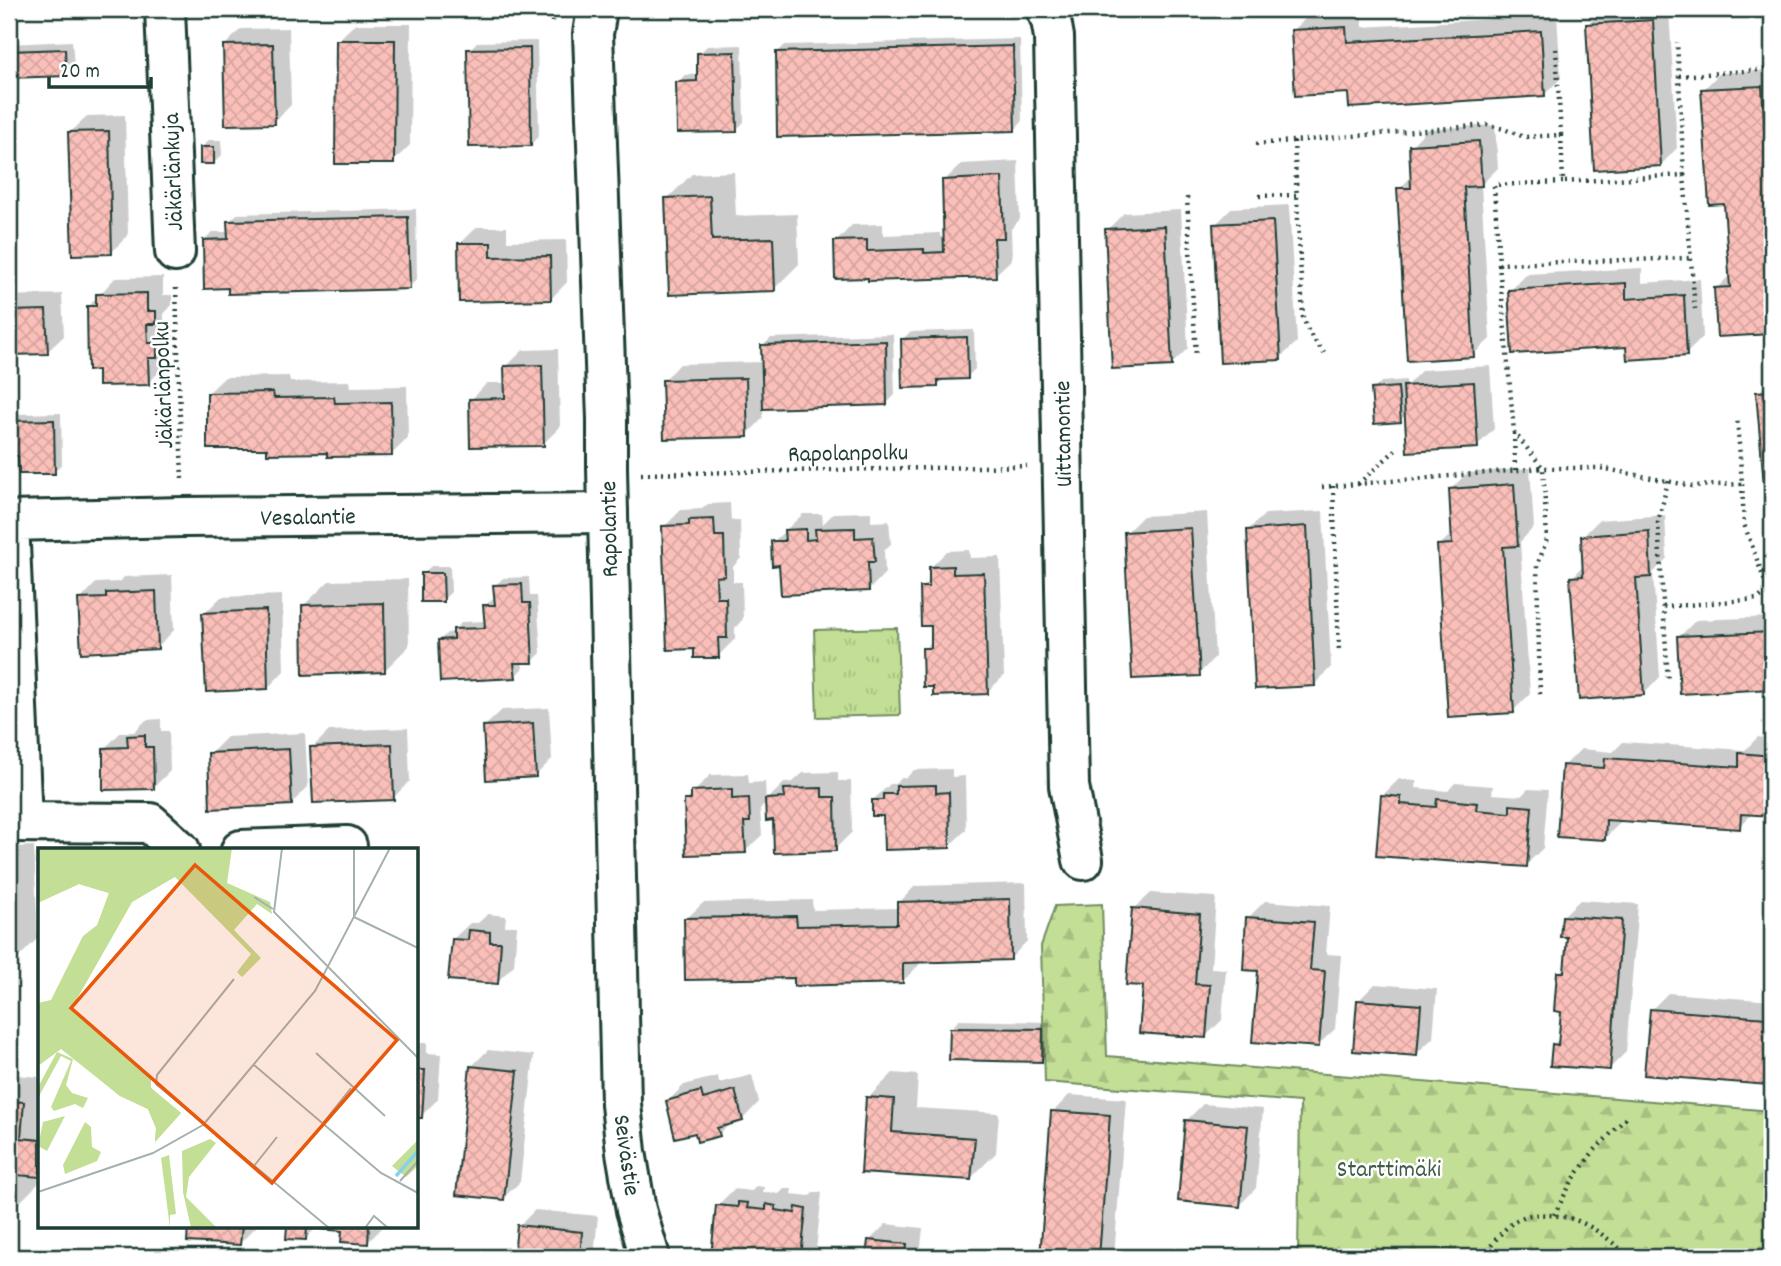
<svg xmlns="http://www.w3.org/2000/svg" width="1781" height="1266" viewBox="0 0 1781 1266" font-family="Dekko,sans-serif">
<defs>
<pattern id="forest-firs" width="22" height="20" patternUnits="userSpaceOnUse" patternTransform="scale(1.75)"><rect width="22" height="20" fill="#c3de95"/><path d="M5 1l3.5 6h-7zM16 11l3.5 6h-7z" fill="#a7bf81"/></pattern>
<pattern id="park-tufts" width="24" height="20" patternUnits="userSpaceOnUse" patternTransform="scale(1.75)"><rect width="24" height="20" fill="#c3de95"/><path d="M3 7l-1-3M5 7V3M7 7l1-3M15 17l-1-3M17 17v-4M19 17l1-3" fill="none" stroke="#a7bf81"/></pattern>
<pattern id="building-cross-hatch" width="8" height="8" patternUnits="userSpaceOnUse" patternTransform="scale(1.75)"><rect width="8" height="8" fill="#fbbfb9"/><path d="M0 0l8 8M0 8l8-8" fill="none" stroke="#d7a5a0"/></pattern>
</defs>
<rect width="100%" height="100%" fill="#fff"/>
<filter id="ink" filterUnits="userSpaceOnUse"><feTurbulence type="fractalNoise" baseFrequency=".0143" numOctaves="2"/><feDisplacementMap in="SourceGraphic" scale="14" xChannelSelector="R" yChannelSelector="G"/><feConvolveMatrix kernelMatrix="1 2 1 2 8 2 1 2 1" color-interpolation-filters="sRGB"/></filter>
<g filter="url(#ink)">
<path fill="url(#forest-firs)" stroke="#718e64" stroke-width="2" d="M1102,904L1107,1056L1772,1111V1257H1298L1300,1102L1045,1082L1041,946L1055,906Z"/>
<path fill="url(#park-tufts)" stroke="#718e64" stroke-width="2" d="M897,628L900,715L817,717L814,630Z"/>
<path fill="#0003" d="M1603,9H1669L1677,148L1661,165L1587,25Z
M1362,12L1363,27L1557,15L1561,78L1544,95L1350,92L1293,31L1310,14Z
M355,24H411L410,145L393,162L338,40Z
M289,28L291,105L274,122L224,46L241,29Z
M1020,39L1022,122L1015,130L777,53L785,45Z
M72,41L74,66L66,74L9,76V44Z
M537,41L539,136L531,144L469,50L477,42Z
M742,45L744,122L736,130L677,83L685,75L699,74V54L707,46Z
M1772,70V332L1719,335L1716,289L1731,274L1726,203L1703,90L1720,73Z
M125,115L128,235L112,252L70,133L87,116Z
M1495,125L1498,168L1481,185L1490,339L1473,355L1399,189L1412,176L1411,146L1427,129Z
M209,140H221L222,155L214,163L201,148Z
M1018,161L1020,219L1011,229L1012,259L995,275L870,280L836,242L852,225L883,224V235L940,233V237H946L944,181L961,164Z
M734,172L736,216L797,214L799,264L774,289L670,293L667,199L692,174Z
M1289,205L1297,342L1280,358L1215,225L1232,208Z
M416,209L417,279L409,287H229L204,240L212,232H229V222L237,214Z
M1181,210L1188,348L1171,365L1107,230L1124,213Z
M477,227H507V241L566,240L567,282L551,299L460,244Z
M1642,268V283L1700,279L1703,337L1686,354L1628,346L1510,291L1527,274Z
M163,277V295H172V305L164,314V327H173V339L164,347L165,366L148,383L100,369L88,307L115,278Z
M62,294L64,336L47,352L9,353V296Z
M974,330L975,369L967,377L945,378L937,386L902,340L910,332Z
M893,334L895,395L887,403L763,407V418L747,435L663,381L680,364L763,362V346L771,338Z
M558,349L560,427L543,444L471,400L487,383H507L506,367L523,350Z
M1490,366L1494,429L1477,446L1407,414L1400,420L1373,390L1381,382L1406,380V386L1422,370Z
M289,376L290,382L350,381L351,387L407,386L408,438L391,455L269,447L208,393L225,377Z
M1772,379V516L1768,517L1758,393Z
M14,397V414L61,413L62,464L54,472L20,454H9V398Z
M1530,468L1534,527L1520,542L1530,694L1513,711L1439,546L1453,532L1450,490L1467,473Z
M730,503L731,520H740L741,558L733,567V582H742L743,619L735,628V639L718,656L695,647L664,527L681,510L702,509L708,504Z
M1323,511L1331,667L1315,684L1248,530L1265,514Z
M871,512V522L889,521L891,544L884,550L885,573L869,590L781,564L773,542L803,514H822L823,524L834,513Z
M1207,512L1215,657L1199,674L1126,533L1143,516Z
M1665,515L1667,558L1653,573L1660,677L1644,694L1572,578L1584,565L1582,537L1599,520Z
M969,550L970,558L1000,557L1004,676L987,692L934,685L924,649L933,640V624L922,588L931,579V567L947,551Z
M431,566H450L451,592L443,600L423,574Z
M172,575L174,630L158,647L80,600L96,583L120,582L124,577Z
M529,577L530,596H537L541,653L533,661H522L523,668L515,676L439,641L447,633L455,632L454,630L462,622L486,621L485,606L493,598H496L495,586L503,578Z
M408,579L409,646L384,671L304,605L329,581Z
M282,595L284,671L268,688L204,614L221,597Z
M1772,617V688L1682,692L1679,637L1696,620Z
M549,708L552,759L535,776L485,726L502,710Z
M161,719V731H169L170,771L153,788L104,749L121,732H134L146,720Z
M408,728L410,781L393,798L312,748L329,731Z
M305,733L308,787L291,804L210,754L227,737Z
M1758,737L1772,739V814L1753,813L1739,827L1621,819V822L1604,839L1564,766L1581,749L1613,752L1623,742L1745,750Z
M952,769V777L965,776L966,830L949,846L885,815L873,800L890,784H895L901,778H906L914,770Z
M838,772V781H851L852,832L835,849L775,818L767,802L760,809L762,835L745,851L686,801L710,775L748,774L749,783L765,782L766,801L784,783L793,782L803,773Z
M1399,779L1417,781L1416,788L1448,791L1455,783L1493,786L1492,794L1521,796L1528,789L1548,790L1543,848L1526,865L1382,796Z
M34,846L38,938L13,963H9V847Z
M1026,883L1027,941L1011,958L919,960V965L903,981L795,976L686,919L703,903L812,900L813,910L899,908V903L915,886Z
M1151,893L1216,897L1211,968L1226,969L1222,1020L1206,1036L1145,984L1134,909Z
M1580,900L1638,904L1626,1052L1609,1069L1553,1045L1561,1037L1563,1010L1559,973L1566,965L1569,936L1563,916Z
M1265,901L1330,906L1326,954L1341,955L1335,1029L1318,1045L1260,970L1248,918Z
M488,914L506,916L505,926H517L514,965L497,982L453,939L470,923H478Z
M1375,984L1437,989L1433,1038L1416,1054L1358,1001Z
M1668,993L1772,1001V1077L1767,1083L1651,1010Z
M959,1020L1050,1022L1049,1052L1041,1060L951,1028Z
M416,1043H427V1053L441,1054L438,1099L421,1116L416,1118Z
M488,1050L534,1055L520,1182L503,1198L471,1067Z
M893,1073L918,1075L916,1108L999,1113L996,1153L971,1178L863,1171L868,1098Z
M17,1075L40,1077V1175L39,1183L14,1208H9V1083Z
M752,1075L759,1102L743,1119L731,1122L719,1135L696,1131L668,1101L684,1085L718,1076L719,1083Z
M1069,1095L1126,1099L1114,1257H1041L1053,1112Z
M1203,1104L1263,1109L1256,1188L1240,1205L1186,1121Z
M756,1186L764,1187L763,1192L779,1194L784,1189H792L791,1194L810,1196L814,1192H822L816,1250L809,1257H713L717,1206L734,1189L752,1191Z
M535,1210L598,1216L594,1257H515L519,1226Z
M886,1224L923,1228L920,1255L950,1257H868L869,1241Z
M190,1226H257L240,1243L189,1240Z
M289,1226H384L368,1242L344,1230L317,1227L305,1239L288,1237Z"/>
<path fill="url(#building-cross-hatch)" stroke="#1f3d34" stroke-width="2" d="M1653,20L1661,166L1594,170L1586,24Z
M1346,27L1347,42L1541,31L1545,96L1349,108L1348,93L1295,96L1291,30Z
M336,40H395L394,164H335Z
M273,44L275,124L225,125L223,45Z
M1013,46L1015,131L777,137L776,52Z
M530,48L531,146L469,147L467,49Z
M65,49L66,76L9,78V51Z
M735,52L737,132L677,133L676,82L697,81V53Z
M1762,86L1769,196H1772V334L1717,337L1714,288L1730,287L1724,204L1709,205L1701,89Z
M109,131L112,254L72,255L68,132Z
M1479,141L1482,186L1464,187L1474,357L1407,361L1397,188H1411L1409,145Z
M200,147H214V164H200Z
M1002,177L1004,238H994L996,277L868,281V278L835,279L834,241L867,240V251L924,249V253L944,252L942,180Z
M710,196L712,240L773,238L775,291L669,295L665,198Z
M408,217L410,289L228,294V288L204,289L203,240L228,239L227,221Z
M1273,221L1281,360L1220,363L1213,224Z
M1165,226L1172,366L1112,369L1105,229Z
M458,243H491V257L550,256L551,300L459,302Z
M1626,283V299L1684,295L1687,356L1627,360L1626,347L1512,354L1508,290Z
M147,293V311H156V324H147L148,343H157V358H148L149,385L98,386V370L88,371L87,306H96V294Z
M46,310L48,354L9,355V311Z
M967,337L968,379L938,380V387L902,388L901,339Z
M886,341L887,405L763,409L761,345Z
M542,365L544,446L470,447L469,399L505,398L504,366Z
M746,378L748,437L664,439L662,380Z
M1474,382L1478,448L1407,452L1403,386Z
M1398,387L1401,422L1374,424L1371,389Z
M1772,391V518L1767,519L1756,392Z
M273,392L274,398L334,397L335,403L391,402L392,456L327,457V453L267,454V449H207V393Z
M54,420L55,474H19L18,456H9V421Z
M1514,484L1518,546L1503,547L1514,713L1448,717L1437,545L1452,544L1449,489Z
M714,519L715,536H724L725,576L716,577L717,598H726L727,638H718L719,658H694V649L667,650L662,526L689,525V520Z
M1307,526L1315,686L1255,689L1247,530Z
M855,528V538L873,537L875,562H868L869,591L781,595L779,565L772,566L771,541H785L784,530L806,529V540L816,539L815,529Z
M1191,528L1200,676L1132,679L1124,532Z
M1649,531L1651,577L1636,578L1644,695L1579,700L1570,577L1583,576L1581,536Z
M953,566V574L984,573L988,694L933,696V687H923L922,648H931V626H921L920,587H929V567Z
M421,573H443L444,602H421Z
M522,584L523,603H530L533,663H514L516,678L440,682L438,640L453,639V629L485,628L483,605H495L493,585Z
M156,591L158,649L81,653L78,599L106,598V593Z
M384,603L385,672L303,675L302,605Z
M266,610L268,689L206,692L202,613Z
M1772,632V689L1680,694L1677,636Z
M533,723L536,777L486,780L483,726Z
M145,735V747H153L154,789L103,790V748L128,747L127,736Z
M392,744L394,800L313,803L310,747Z
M289,749L292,805L210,809L208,753Z
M1739,753L1772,756V816L1741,814L1740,829L1606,820L1605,840L1557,837L1562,765L1604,768L1605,758L1739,767Z
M936,785V793L949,792L950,848L884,850L883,816H872V800H883V794H896V786Z
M822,788V797H835L836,851L774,853L773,820L766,821L765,799L785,798L784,789Z
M732,789V799L749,798L750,822H744L746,853L686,855L684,800H691V791Z
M1381,795L1401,797V804L1436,807L1437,799L1477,803L1476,810L1510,813V805L1532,807L1527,867L1376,856Z
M9,871L14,965H9Z
M1010,899L1011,960L903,963V983L794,986V978L685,980L684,918L796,916L797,926L897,924V902Z
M1132,908L1200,914L1195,984L1210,985L1206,1038L1139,1033L1143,986L1126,985Z
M1562,916L1622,920L1610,1070L1550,1066L1552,1044L1558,1045L1561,1012L1554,1011L1557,972H1564L1567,937H1560Z
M1246,917L1314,922L1310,970L1325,971L1319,1047L1252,1042L1258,971L1243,970Z
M469,930L490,932V942H501L498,984L448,980L452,939L468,940Z
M1357,1000L1421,1005L1417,1056L1353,1051Z
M1769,1003H1772V1070L1769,1069L1768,1085L1644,1075L1650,1009L1767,1018Z
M950,1028L1043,1029L1042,1062L949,1060Z
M470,1066L518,1071L504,1200L456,1195Z
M416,1070H425L422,1118H416Z
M735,1090L743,1121L717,1128L720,1136L697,1142L695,1133L675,1138L666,1101L701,1091L703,1099Z
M866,1097L894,1099L892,1132L975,1138L971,1180L861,1173Z
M9,1101L24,1102L21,1138L40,1140V1177L17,1175L15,1210L9,1209Z
M1051,1111L1110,1115L1099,1257H1040Z
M1185,1120L1248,1126L1240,1207L1178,1201Z
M738,1202L748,1203L747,1208L766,1210V1204L776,1206L775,1210L795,1213L796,1207L806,1209L801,1257H711L716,1205L738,1207Z
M517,1225L582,1232L580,1257H514Z
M188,1226H242L240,1245L187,1242Z
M287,1226H369L368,1244L341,1242L342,1231L307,1228L306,1240L286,1239Z
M868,1240L907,1244L906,1257H866Z"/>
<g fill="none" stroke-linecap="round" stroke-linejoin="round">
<defs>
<path id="minor" d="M165,9L175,252
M1046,9L1051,20L1054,37L1069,786L1083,860
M9,521L184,517L608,513
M9,521L22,822
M9,822L150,823L180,850
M241,850L347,846"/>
<path id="tertiary" d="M597,9L593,34L607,419V468L621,1104L626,1152L636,1210L650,1257"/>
</defs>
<use href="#minor" stroke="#1f3d34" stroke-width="44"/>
<use href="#tertiary" stroke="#1f3d34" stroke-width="44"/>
<path stroke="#1f3d34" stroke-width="4.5" stroke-dasharray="2 5" stroke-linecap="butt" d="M552,22L553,9
M1679,76L1772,69
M1561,135L1563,182L1684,175L1677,42
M1294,141L1303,317L1309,333L1324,353
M1256,144L1487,125L1504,129L1524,137L1561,135L1556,49
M1684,175L1695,309
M1563,182L1494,185L1499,264L1691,258
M1259,196L1296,195
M1187,197L1196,356
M1499,264L1514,432L1543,468L1547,539L1537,566L1540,695
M176,288L182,482
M1514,433L1515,470
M641,474L1027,466
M1668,481L1658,523L1668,681
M1358,484L1399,447
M1742,484L1744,524L1768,590L1772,589
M1333,486L1339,652
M1322,487L1543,468H1601L1692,486L1742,484L1737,417
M1663,607L1758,599L1768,590
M1554,1215L1572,1181L1593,1152L1626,1118
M1483,1257C1493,1243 1505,1225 1521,1218C1530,1214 1538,1214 1548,1215C1582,1216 1605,1235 1629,1257"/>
<use href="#minor" stroke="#fff" stroke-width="38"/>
<use href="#tertiary" stroke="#fff" stroke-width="38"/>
</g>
</g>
<g text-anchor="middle" stroke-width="5" stroke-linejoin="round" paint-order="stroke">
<g font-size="24" fill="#1f3d34" stroke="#fff">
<text transform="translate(172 172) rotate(-92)" y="8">Jäkärlänkuja</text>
<text transform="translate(162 385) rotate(-92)" y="8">Jäkärlänpolku</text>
<text transform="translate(1062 434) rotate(-91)" y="8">Uittamontie</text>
<text transform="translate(848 452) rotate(-1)" y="8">Rapolanpolku</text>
<text transform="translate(308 516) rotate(-1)" y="8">Vesalantie</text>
<text transform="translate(608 529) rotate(-91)" y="8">Rapolantie</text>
<text transform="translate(628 1155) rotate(82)" y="8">Seivästie</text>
</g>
<g font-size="24" fill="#405d47" stroke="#fff">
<text x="1389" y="1176">Starttimäki</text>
</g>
</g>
<g transform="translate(38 848)">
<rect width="380" height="380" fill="#fff"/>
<path d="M19,204L35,211L28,237L34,245L50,250L45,260L37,256L16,263L13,259L33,213L23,208L0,250V239ZM47,274L53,279L54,299L63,304L59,313L27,326L25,317Z" fill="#c3de95"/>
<path d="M0,0H194L189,35L232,54L234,66L219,56L196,82L223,110L204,129L199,124L213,106L137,29L94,54L33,161L113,228V240L143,265L117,294L118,280L110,261L82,248L60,230L34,183L32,149L71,45L41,36L23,44ZM172,291L178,295L151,329L148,349L179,380H153L145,344L144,303ZM131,307L138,366L132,367V380L123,310Z" fill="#c3de95"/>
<path d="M0,0H119L140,26L94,54L33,161L113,228V240L143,265L117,294L118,280L110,261L82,248L23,201L0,218V155L13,152L45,88L63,74L71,45L41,36L0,55ZM27,268L9,303L0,298L5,274ZM380,292V318L368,329L354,318Z" fill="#c3de95"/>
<path fill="none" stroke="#88d1e9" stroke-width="3.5" d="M358,328L380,303"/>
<path fill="none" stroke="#a5b1ae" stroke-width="2" d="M244,0L236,64L380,210M216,49L235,61M316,68V0M316,69L380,100M196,131L119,227L118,236L291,380M278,205L347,268M216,217L343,325L380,345M285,275L313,240M165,277L277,143L352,0M216,318L239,289M362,333L380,313M0,344L115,305L165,277M327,380L336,368L350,380"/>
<path fill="#e8590c" fill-opacity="0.15" stroke="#e8590c" stroke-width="3.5" d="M157,17L359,192L234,335L33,160Z"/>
<rect width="380" height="380" fill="none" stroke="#1f3d34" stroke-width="3.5"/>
</g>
<rect width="1781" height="1266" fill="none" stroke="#fff" stroke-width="35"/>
<rect x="18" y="18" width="1746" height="1231" fill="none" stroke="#1f3d34" stroke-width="2.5" filter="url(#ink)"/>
<path d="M49 77v10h102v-10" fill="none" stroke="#1f3d34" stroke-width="3.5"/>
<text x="60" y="77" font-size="21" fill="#1f3d34" stroke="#ffffff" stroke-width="5" paint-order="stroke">20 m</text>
</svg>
